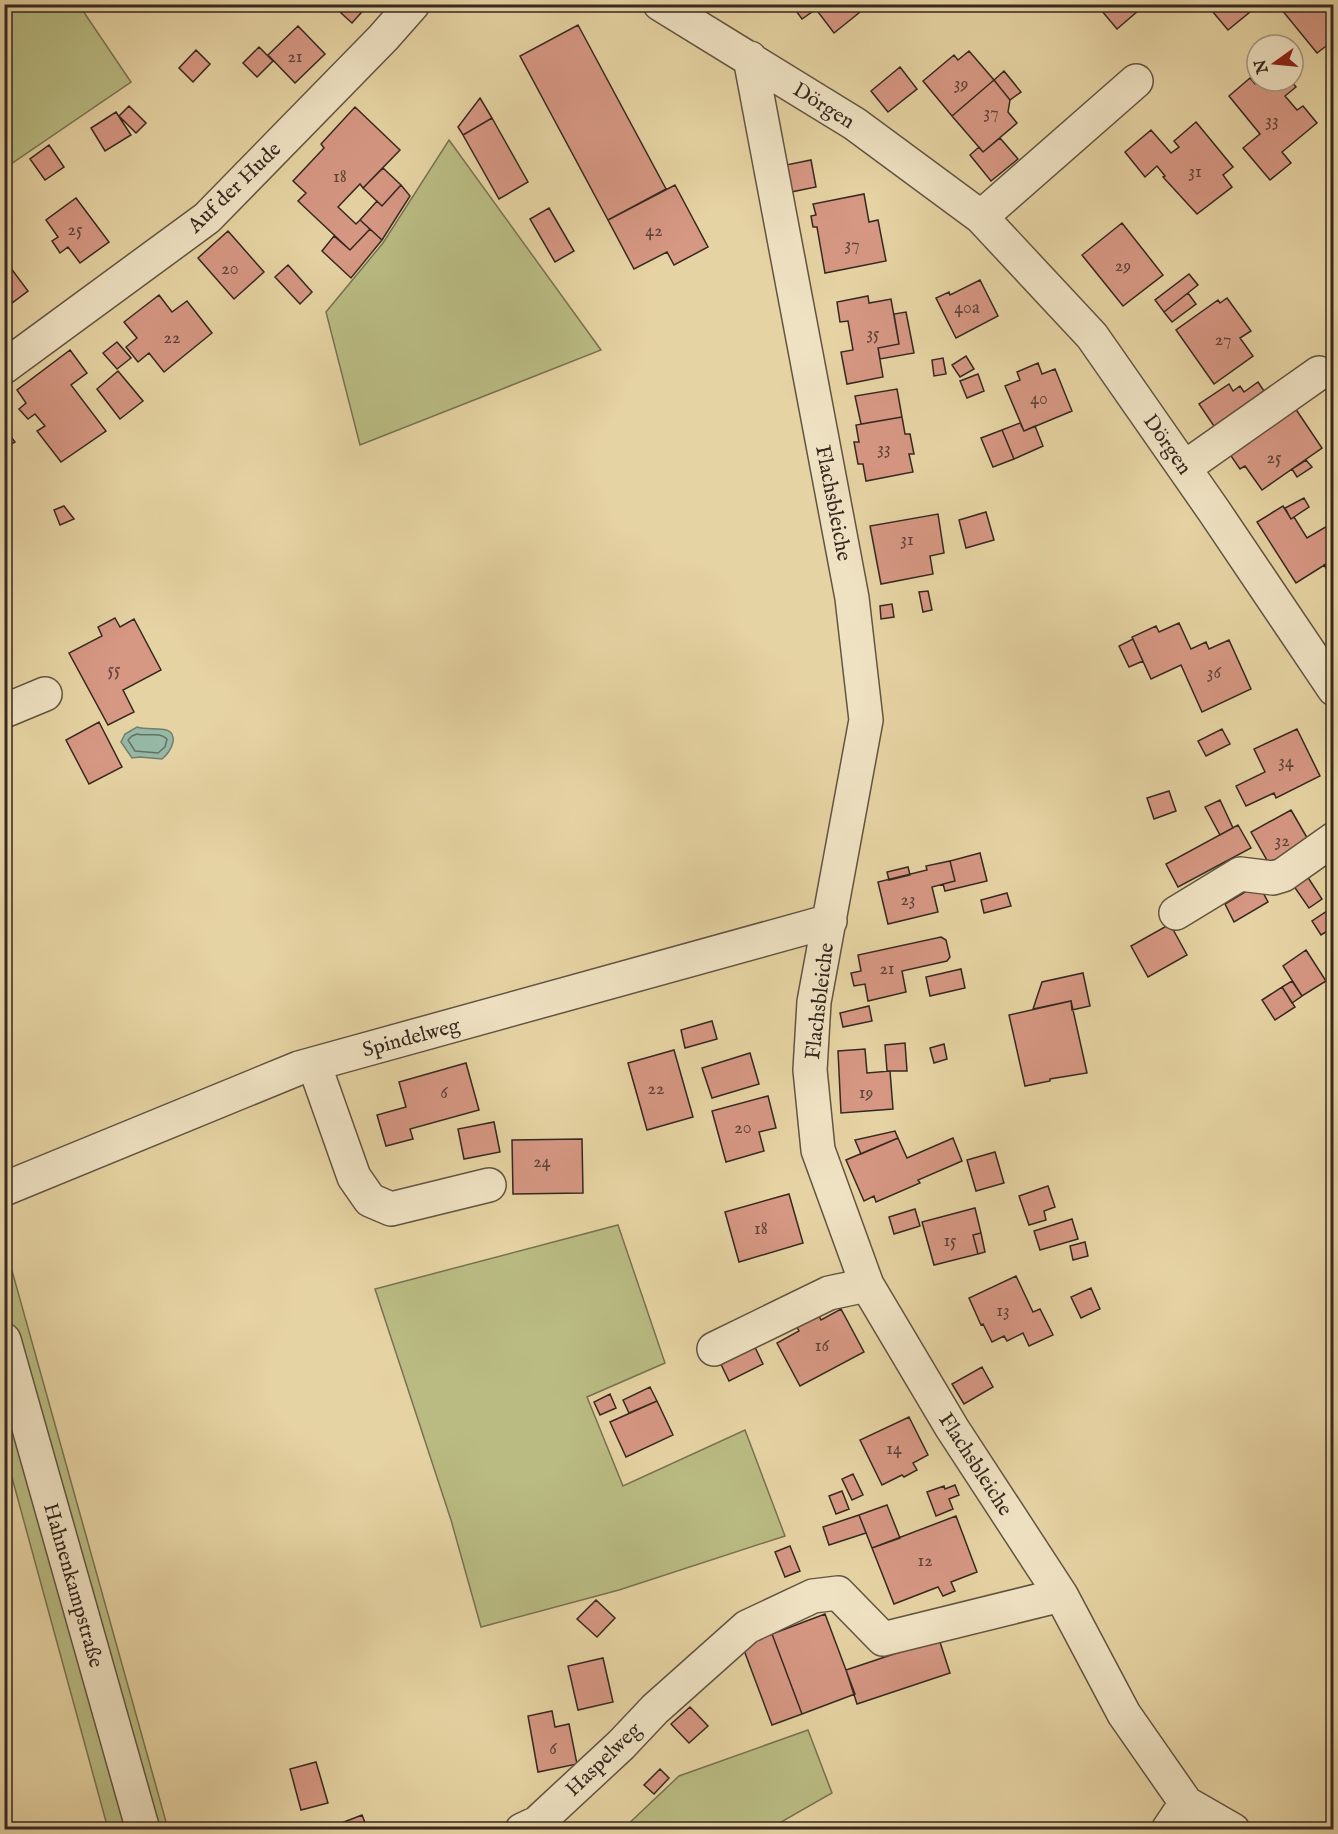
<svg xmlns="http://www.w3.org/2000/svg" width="1338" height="1834" viewBox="0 0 1338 1834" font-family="'IM FELL English',serif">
<rect width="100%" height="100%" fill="#e6d3a3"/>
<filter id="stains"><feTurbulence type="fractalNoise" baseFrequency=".00333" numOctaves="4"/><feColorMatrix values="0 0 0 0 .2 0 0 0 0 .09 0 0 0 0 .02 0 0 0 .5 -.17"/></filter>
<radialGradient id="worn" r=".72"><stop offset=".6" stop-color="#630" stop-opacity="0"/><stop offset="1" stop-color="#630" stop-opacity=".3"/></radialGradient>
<path fill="#b9bb82" stroke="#787251" stroke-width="1.5" d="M5,4L79,5L131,82L5,168Z
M449,140L601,350L360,445L326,312L383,243Z
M618,1225L665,1363L587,1397L623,1486L745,1430L785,1536L619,1590L481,1627L451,1520L375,1289Z
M4,1242L168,1829H108L5,1452Z
M808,1730L832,1793L769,1829H623L679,1776Z"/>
<path fill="#96b8a5" stroke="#707f70" stroke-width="1.5" d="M137,727C149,732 176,722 173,742C171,750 167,755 162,759L140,757L132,758L121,742L125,734Z"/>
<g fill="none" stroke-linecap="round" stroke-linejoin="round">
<path stroke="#667062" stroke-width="1.5" d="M137,734C148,737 159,731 167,739L165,747L158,753L135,751L128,740L132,736Z"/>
</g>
<path fill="#d69783" stroke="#362920" stroke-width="1.5" d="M348,4H369L352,23L341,13Z
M791,4H812L816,9L802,19Z
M812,4H870L834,33Z
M1096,4H1146L1117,29Z
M1222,4H1254L1256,7L1228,30L1213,12Z
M1277,4H1334V40L1317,53Z
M578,25L666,189L608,220L520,56Z
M298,26L325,54L295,83L268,55Z
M259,47L273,61L257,77L243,63Z
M196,50L210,64L193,82L179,68Z
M969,51L994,80L952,116L923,81L954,55L958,60Z
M900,67L917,89L888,112L871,91Z
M1004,71L1021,92L1010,100L994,80Z
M1250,78L1255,84L1258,81H1291L1296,87L1285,96L1297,110L1303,106L1317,123L1282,152L1291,163L1270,180L1243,148L1260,134L1229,96Z
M994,80L1010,100L1008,112L1017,123L983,152L952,116Z
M480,98L492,118L463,135L458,127Z
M129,106L146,123L136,133L119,116Z
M355,107L400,150L363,188L360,184L338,207L356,224L360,220L370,229L350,250L298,201L306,193L293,181L324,148L321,144Z
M116,112L131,135L105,151L91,128Z
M492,118L528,182L499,199L463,135Z
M1196,122L1233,167L1223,175L1232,187L1197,214L1163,177L1165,176L1157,166L1145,177L1125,152L1151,130L1171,153L1179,147L1174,141Z
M1000,138L1018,159L991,181L970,155L979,147L983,152Z
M49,145L64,167L45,180L30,159Z
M811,160L816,187L791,192L786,165Z
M383,168L401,185L382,206L363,188Z
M401,185L410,196L382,240L360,220L377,201L382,206Z
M675,185L708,247L674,265L667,252L634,269L608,220Z
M864,194L869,222L878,220L886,261L825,273L817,227H813L811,216L816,215L813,204Z
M76,198L109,242L80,263L68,247L60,253L52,241L58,237L46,220Z
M549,208L574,251L555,262L530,219Z
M1122,223L1163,275L1123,306L1082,255Z
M370,229L382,240L351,278L322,251L334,236L350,250Z
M228,231L264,272L234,299L198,258Z
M4,259L28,291L4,309Z
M288,265L312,292L300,304L275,277Z
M1189,274L1198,285L1164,312L1155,300Z
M980,280L998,316L956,338L936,298L949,292L950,295Z
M1188,293L1196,304L1172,322L1164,312Z
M159,295L172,312L187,301L212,333L164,372L149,353L138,362L126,347L137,338L124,322Z
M868,296L869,303L891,299L899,344L878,348L883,377L847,384L841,352L853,350L848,321L840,322L837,302Z
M1227,298L1251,331L1240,338L1253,356L1214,384L1176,330L1218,300L1220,303Z
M906,312L914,353L880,359L878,348L899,344L894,314Z
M117,342L131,358L117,369L103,353Z
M70,350L87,373L71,385L106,431L61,462L37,431L45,426L35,414L28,419L19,409L26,403L17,390Z
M966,356L974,369L960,377L952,365Z
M943,358L946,374L934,376L932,360Z
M1038,363L1042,374L1055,369L1072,411L1024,431L1005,386L1020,380L1017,372Z
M118,371L143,401L120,419L97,389Z
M978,374L984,391L967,398L960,381Z
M1258,382L1268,397L1218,432L1199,404L1229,384L1233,391L1240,386L1244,392Z
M897,389L902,417L861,424L855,396Z
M1295,408L1322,448L1262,490L1245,466L1240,469L1229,453Z
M902,417L905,434H910L914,454H909L913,472L866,481L863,464H858L854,442H859L856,425Z
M1020,423L1024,431L1035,426L1043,446L1014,459L1002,430Z
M4,428L15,442L4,448Z
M1002,430L1014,459L993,467L981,438Z
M1306,460L1312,467L1297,477L1292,469Z
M1304,498L1309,507L1291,519L1285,508Z
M64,506L74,519L60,525L54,510Z
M1283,506L1291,519L1294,517L1307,538L1334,522V559L1296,583L1257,522Z
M986,512L994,540L966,548L959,520Z
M938,514L944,553L930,556L933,574L881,584L870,526Z
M1334,559V581L1324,565Z
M928,591L932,610L923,612L919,592Z
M892,604L894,617L881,619L880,606Z
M115,618L120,627L134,619L161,670L123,690L134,712L108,725L69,653L102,636L98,627Z
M1179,623L1191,649L1206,642L1209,649L1229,640L1251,689L1202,712L1181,665L1151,679L1132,637L1156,626L1159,632Z
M1133,639L1143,661L1129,667L1119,646Z
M99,722L122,767L89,784L66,740Z
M1222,729L1230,744L1206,756L1198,741Z
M1297,729L1320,776L1276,798L1274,793L1246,806L1236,786L1265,772L1254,749Z
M1169,791L1176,811L1154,819L1147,798Z
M1220,800L1233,828L1220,835L1205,807Z
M1291,810L1313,848L1272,869L1251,832Z
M1238,825L1251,848L1178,887L1166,864Z
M980,853L987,881L945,891L943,884L955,881L950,861Z
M950,861L955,881L932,887L938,912L888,924L878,882L927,870L926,866Z
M908,867L910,875L889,880L887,872Z
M1307,876L1322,899L1309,908L1293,885Z
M1255,886L1260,887L1268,902L1234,922L1225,904Z
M1007,893L1011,906L984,913L981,900Z
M1333,907L1334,927L1321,935L1312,921Z
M1170,924L1187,955L1148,977L1131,946Z
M941,937L946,940L950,957L947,961L902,971L906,992L868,1001L865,984L854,986L851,973L861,971L858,955Z
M1306,950L1326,981L1302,996L1283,966Z
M961,969L965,988L930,996L926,977Z
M1083,973L1090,1006L1072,1010L1071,1001L1033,1009L1042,982Z
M1292,981L1302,996L1292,1003L1282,987Z
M1282,987L1295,1007L1275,1020L1262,1000Z
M1071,1001L1087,1073L1050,1079V1081L1025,1086L1009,1015Z
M869,1006L872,1021L843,1027L840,1013Z
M712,1021L717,1039L685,1048L681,1030Z
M905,1043L907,1071H887L885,1045Z
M944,1044L947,1059L934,1063L930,1048Z
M865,1049L867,1073L890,1071L893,1109L841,1113L838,1051Z
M674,1050L693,1117L647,1130L628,1063Z
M750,1053L759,1084L712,1098L702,1068Z
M466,1063L479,1110L410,1129L413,1139L386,1146L377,1115L406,1107L399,1082Z
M768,1096L776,1128L759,1132L764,1151L726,1162L712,1111Z
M494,1122L500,1152L464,1159L458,1129Z
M895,1131L898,1138L861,1154L855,1140Z
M898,1138L907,1158L953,1138L962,1161L918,1180L920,1183L876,1202L874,1196L864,1201L846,1160Z
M582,1139L583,1193L513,1194L512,1140Z
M995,1152L1004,1183L976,1191L967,1160Z
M1048,1186L1055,1207L1044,1211L1046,1220L1029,1225L1019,1196Z
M789,1194L803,1243L739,1262L725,1212Z
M975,1208L981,1233L973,1235L978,1254L934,1265L922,1222Z
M915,1209L920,1226L894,1234L889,1217Z
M1072,1219L1078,1239L1040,1250L1034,1231Z
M981,1233L985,1252L978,1254L973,1235Z
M1085,1242L1088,1256L1073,1260L1070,1246Z
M1016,1276L1033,1312L1040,1309L1053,1335L1029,1346L1023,1333L1007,1341L1004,1336L992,1342L983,1324L981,1325L969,1298Z
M1091,1288L1100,1309L1081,1318L1071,1297Z
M815,1308L821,1320L841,1309L864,1352L800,1386L777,1343L799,1331L793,1320Z
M752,1341L763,1364L729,1381L718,1358Z
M982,1367L993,1387L964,1404L952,1384Z
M650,1387L657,1401L629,1413L623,1400Z
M610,1394L616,1408L600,1415L594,1402Z
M657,1401L673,1435L626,1457L610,1422Z
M909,1417L928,1455L913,1463L917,1470L904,1477L902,1475L882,1485L860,1440Z
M853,1474L863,1495L852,1500L842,1479Z
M955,1485L959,1495L949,1499L953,1509L936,1516L927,1492L944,1486L945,1489Z
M842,1491L849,1509L836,1514L829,1496Z
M887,1505L900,1538L872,1548L859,1515Z
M859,1515L866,1533L829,1545L823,1527Z
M956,1516L977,1572L951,1582L955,1591L943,1596L938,1587L894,1604L872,1548Z
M790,1546L800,1571L785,1577L775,1552Z
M596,1600L615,1618L597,1637L577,1619Z
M825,1614L855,1694L802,1714L772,1634Z
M772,1634L802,1714L772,1725L742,1645Z
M939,1639L950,1673L857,1704L846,1670Z
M603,1658L613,1702L578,1710L568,1666Z
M690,1707L708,1726L689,1743L671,1724Z
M552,1711L555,1727L569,1724L577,1764L538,1772L528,1716Z
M316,1762L328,1803L301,1810L290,1769Z
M660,1769L669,1778L654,1794L644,1785Z
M362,1815L368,1830L326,1829Z"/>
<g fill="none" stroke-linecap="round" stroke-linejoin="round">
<defs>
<path id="minor" d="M660,4L855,124L981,217L1092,336L1214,511L1334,689
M750,58L852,598L866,720L814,1002L810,1070L818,1150L867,1285L952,1428L1061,1595L1124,1714L1186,1803L1233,1830
M981,217L1136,81
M4,367L207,218L383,38L413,4
M1184,468L1319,373
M4,711L45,694
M1176,913L1240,874L1273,878L1283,875L1334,839
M314,1064L354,1177L370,1200L391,1209L489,1185
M4,1189L299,1068L830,921
M4,1340L143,1830
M714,1349L829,1293L867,1285
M522,1830L537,1823L621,1745L655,1709L747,1627L813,1596L838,1593L883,1639L1061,1595
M1168,1830L1186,1803"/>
</defs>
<use href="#minor" stroke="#625441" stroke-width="36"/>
<use href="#minor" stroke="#efe2c3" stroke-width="33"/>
</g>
<g text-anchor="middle" stroke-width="4.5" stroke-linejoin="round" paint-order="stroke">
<g font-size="18" fill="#5e4439">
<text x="295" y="62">21</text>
<text x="961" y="89">39</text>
<text x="991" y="118">37</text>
<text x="1272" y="126">33</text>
<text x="1195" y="177">31</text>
<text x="340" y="182">18</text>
<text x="75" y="235">25</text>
<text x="654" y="236">42</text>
<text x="852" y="250">37</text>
<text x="1123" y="271">29</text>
<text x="230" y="274">20</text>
<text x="967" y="313">40a</text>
<text x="873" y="339">35</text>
<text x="172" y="343">22</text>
<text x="1223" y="345">27</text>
<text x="1039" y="404">40</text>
<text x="884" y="454">33</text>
<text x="1274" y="463">25</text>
<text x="907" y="545">31</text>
<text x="114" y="675">55</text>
<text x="1214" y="678">36</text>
<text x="1286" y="767">34</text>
<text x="1282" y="846">32</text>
<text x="908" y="905">23</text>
<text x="887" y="974">21</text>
<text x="656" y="1094">22</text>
<text x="444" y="1098">6</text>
<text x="866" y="1098">19</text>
<text x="743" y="1133">20</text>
<text x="542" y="1167">24</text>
<text x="761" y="1234">18</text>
<text x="950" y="1246">15</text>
<text x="1003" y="1316">13</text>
<text x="822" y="1351">16</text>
<text x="894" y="1454">14</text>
<text x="925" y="1566">12</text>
<text x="553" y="1754">6</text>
</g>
<g font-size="21" fill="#362920" stroke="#efe2c3">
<text transform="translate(824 105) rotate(32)" y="7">Dörgen</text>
<text transform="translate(234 187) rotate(-44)" y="7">Auf der Hude</text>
<text transform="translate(1168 444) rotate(55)" y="7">Dörgen</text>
<text transform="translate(834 503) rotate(79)" y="7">Flachsbleiche</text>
<text transform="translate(819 1001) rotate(-83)" y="7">Flachsbleiche</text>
<text transform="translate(411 1037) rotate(-15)" y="7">Spindelweg</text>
<text transform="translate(976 1464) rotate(57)" y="7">Flachsbleiche</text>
<text transform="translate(74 1585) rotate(74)" y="7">Hahnenkampstraße</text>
<text transform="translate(603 1759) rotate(-44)" y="7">Haspelweg</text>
</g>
</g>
<rect width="1338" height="1834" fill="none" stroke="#e6d3a3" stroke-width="24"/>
<rect x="6" y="6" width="1326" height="1822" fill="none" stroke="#362920" stroke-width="3"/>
<rect x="12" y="12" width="1314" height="1810" fill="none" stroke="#362920" stroke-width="1.5"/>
<g transform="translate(1275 63) rotate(255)"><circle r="28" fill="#efe2c3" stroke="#a59882" stroke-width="1.5"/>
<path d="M0-4.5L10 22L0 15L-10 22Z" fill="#8f2418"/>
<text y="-9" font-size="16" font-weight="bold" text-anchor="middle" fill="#362920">N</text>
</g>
<rect width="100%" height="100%" filter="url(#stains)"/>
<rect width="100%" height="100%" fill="url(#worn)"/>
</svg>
